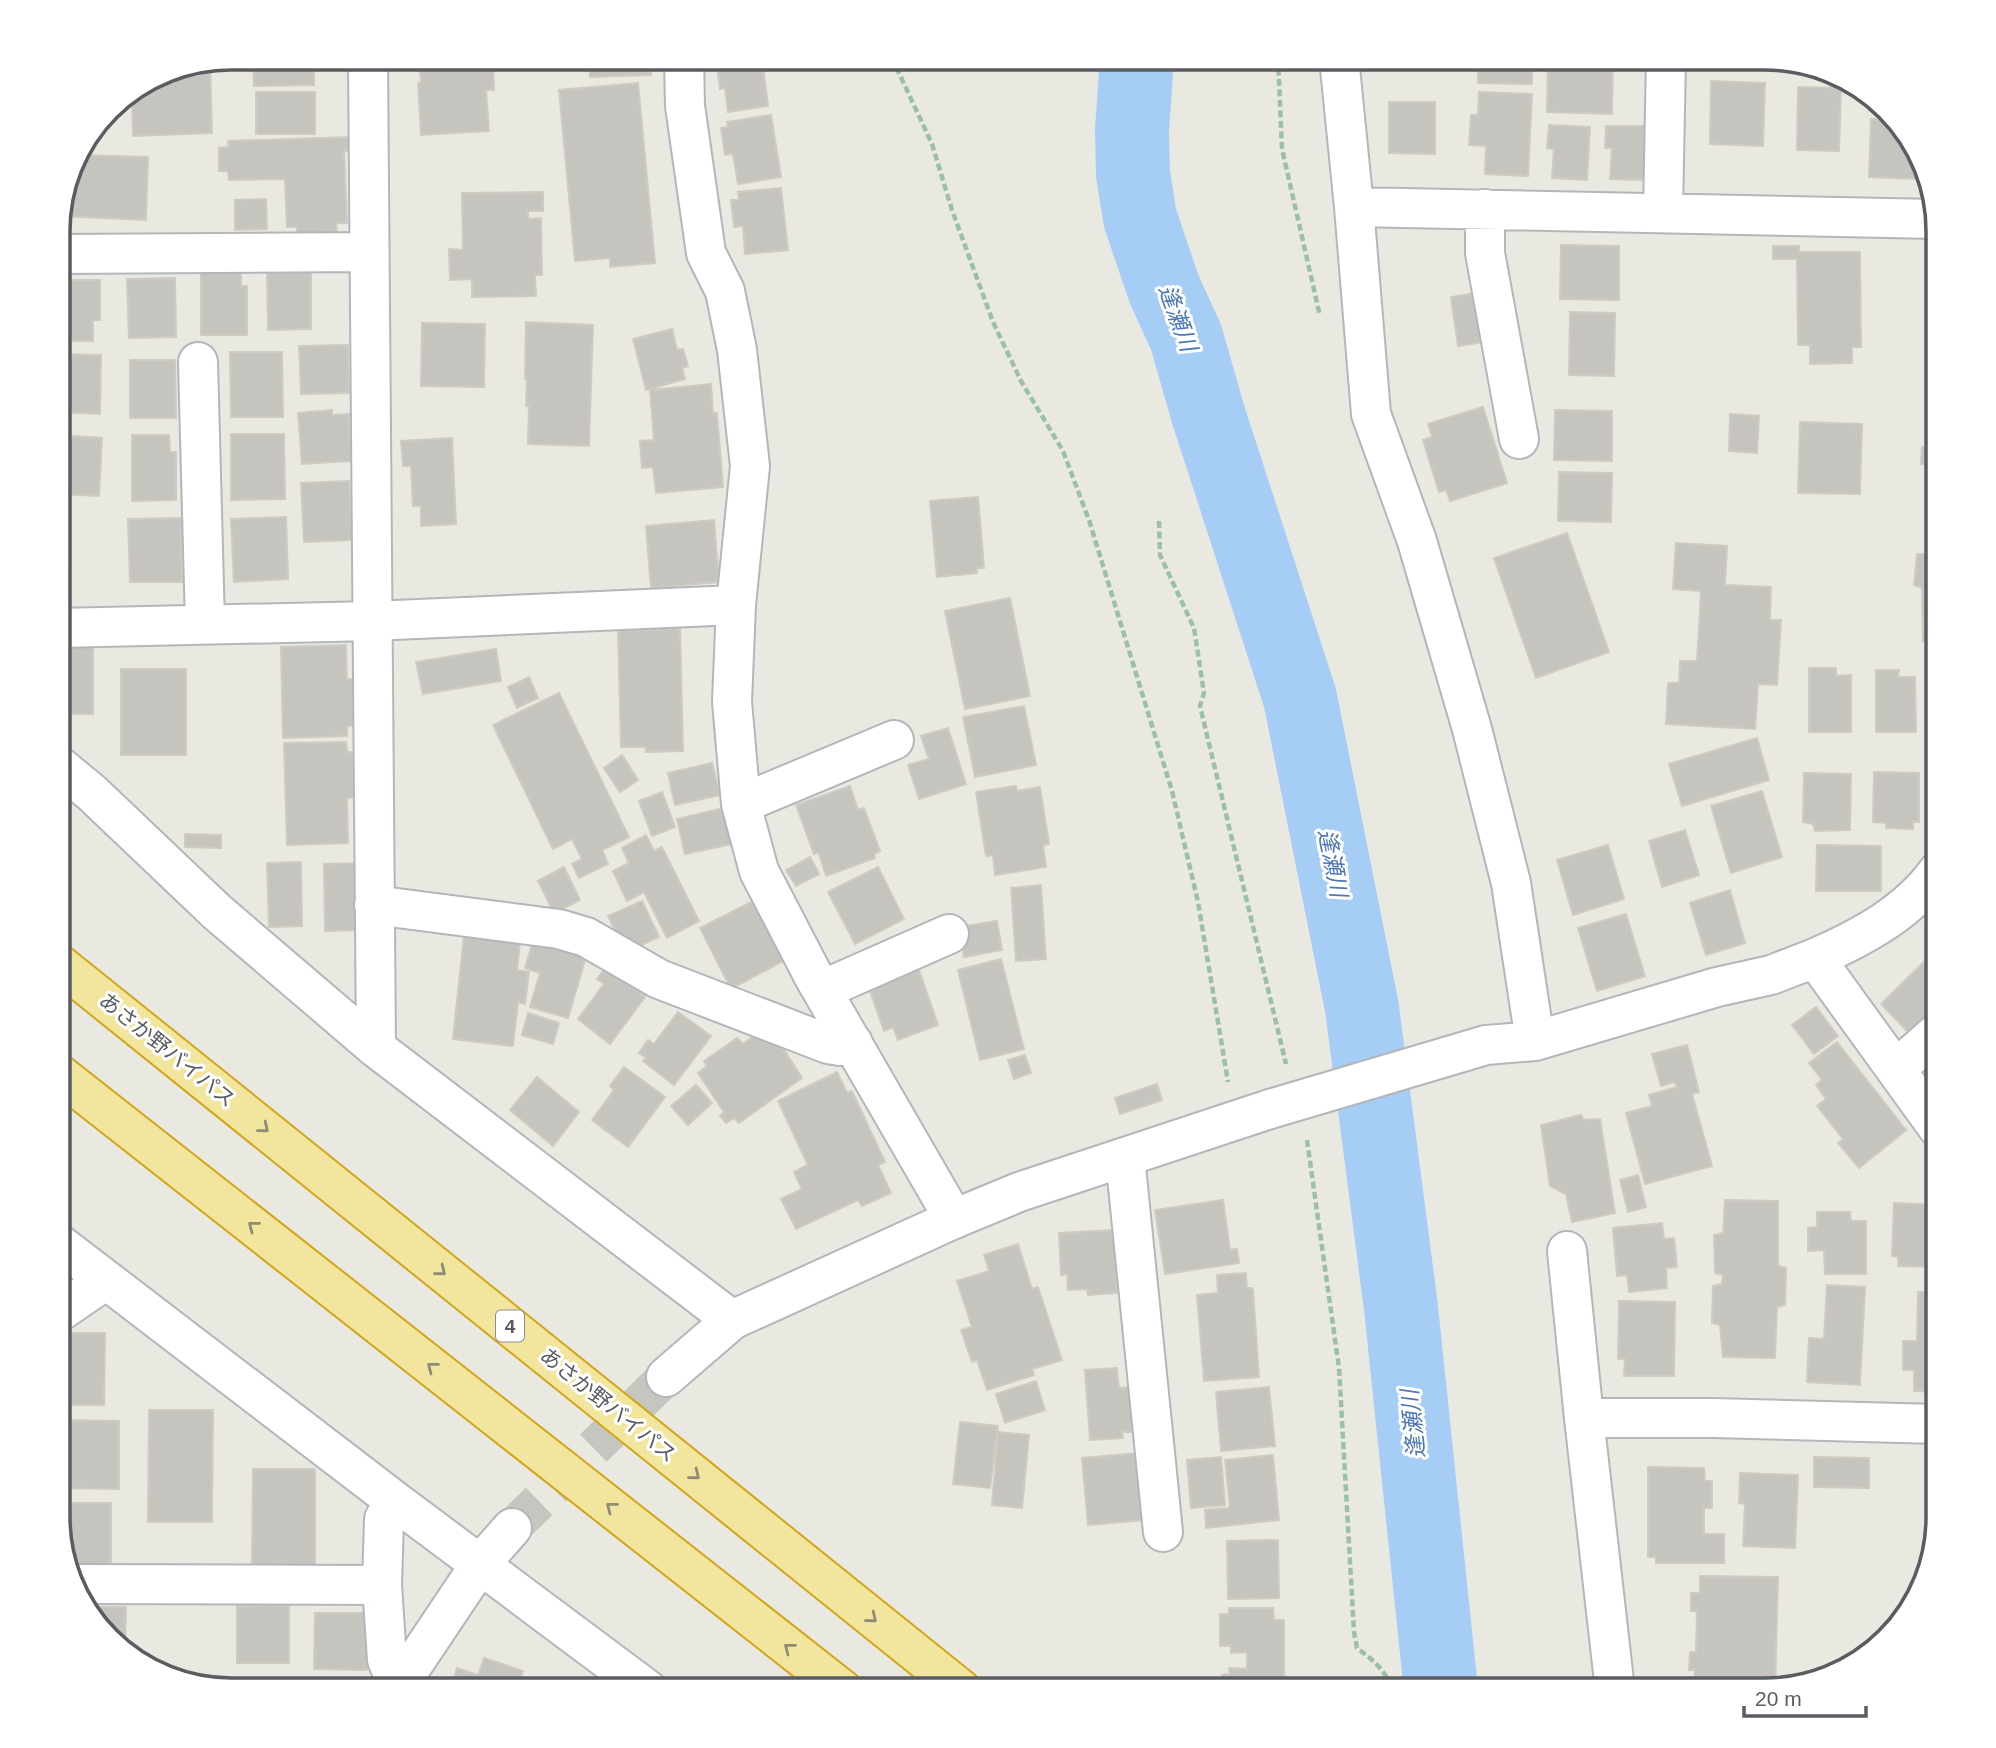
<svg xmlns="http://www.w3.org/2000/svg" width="1996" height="1748" viewBox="0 0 1996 1748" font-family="Helvetica,'Noto Sans JP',sans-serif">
<rect width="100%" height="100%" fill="#eae9e1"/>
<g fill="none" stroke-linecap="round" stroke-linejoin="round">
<path stroke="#a6cdf5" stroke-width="74" d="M1137,58L1132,130L1133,174L1140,218L1164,289L1186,337L1208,414L1300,698L1362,1008L1401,1308L1441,1690"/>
</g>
<path fill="#c6c4be" stroke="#cecbc0" stroke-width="2" d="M253,58H314V85L254,86Z
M419,58L493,60L494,90H486L489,131L421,135L418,83L421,82Z
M589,58H650L651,75L590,77Z
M716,58H762L768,106L728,112L725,88L720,89Z
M1388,58H1434L1433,61Z
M1478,58H1532V84L1478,83Z
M1548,58H1613L1612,114L1547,112Z
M1721,58L1775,60V70L1721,69Z
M210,62L212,133L133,136L132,91L165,71Z
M1711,81L1765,83L1763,146L1710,144Z
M638,83L655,263L610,267V258L575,261L559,90Z
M1798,87L1841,88L1839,151L1797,150Z
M256,92H315V134H256Z
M1479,92L1532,94L1528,176L1485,174L1486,146L1469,145L1471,115H1478Z
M1389,102H1435V154L1389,153Z
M771,115L781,177L738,184L733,154L725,155L721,128L728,127L727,122Z
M1871,119L1895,120L1917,152L1916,179L1869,177Z
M1549,125L1590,127L1587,180L1552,178L1554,149L1547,148Z
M1606,126H1646L1644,180L1610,179L1612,148H1605Z
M351,137V151H344L347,223H336L337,231L297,233V227H287L285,179L229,180L228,171H219V148L229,147L228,141Z
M76,155L148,157L146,220L59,216Z
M781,188L788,250L745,254L743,226L734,227L731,200H739L738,192Z
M543,192V211H528V219L541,218L542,275H535L536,296L472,297V279L450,280L449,249L463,250L462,193Z
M266,199L267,229L235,230V200Z
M1561,245L1619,246V300L1560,299Z
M1773,246H1799V252H1860L1861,347H1852V363L1810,364V345H1798L1797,259H1773Z
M311,272V329L268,330L267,273Z
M201,273H241V286H247V335H201Z
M175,278L176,337L129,338L127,279Z
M58,280H100V320H93V341H58Z
M1477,293L1484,342L1458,346L1451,297Z
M1570,312L1615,313L1614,376L1569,375Z
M526,322L593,325L589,446L528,444L529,406H526L527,379H525Z
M422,323L485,324L484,387L421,386Z
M672,329L677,350L683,349L688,366L682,368L685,379L646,390L633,339Z
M348,345L349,393L301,394L299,346Z
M230,352H282L283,417H231Z
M58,354L101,355L100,414L58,412Z
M130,360H175L176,418H130Z
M711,384L713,413H717L723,487L656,493L653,467L642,468L640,441L654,440L650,390Z
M1483,407L1507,483L1450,501L1446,490L1439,492L1423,440L1432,437L1428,424Z
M332,410V415L349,414L351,461L302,464L298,413Z
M1555,410L1612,411V461L1554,460Z
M1730,414L1759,416L1757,453L1729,451Z
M1927,415L1938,416V487L1926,486L1927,465L1921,464L1922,447H1926Z
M1800,422L1862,424L1860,494L1798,493Z
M231,434H284L285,499L231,500Z
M58,435L102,438L99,496L58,494Z
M132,435H169L170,452H176V500L132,501Z
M452,438L456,524L421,526V506H413L411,466H403L401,441Z
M1559,472L1612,473L1611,522L1558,521Z
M349,481L352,540L304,542L301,483Z
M978,497L984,568H977V573L937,577L930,501Z
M286,517L288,579L234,582L231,519Z
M181,518L182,582H130L128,519Z
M714,520L719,582L651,588L646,526Z
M1567,533L1609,652L1536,678L1494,558Z
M1676,543L1727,546L1725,585L1771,587L1770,620H1781L1777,685L1758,684L1755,729L1666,724L1668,683H1679L1680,661H1697L1701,591L1673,589Z
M1917,554H1938V642L1923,641L1922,588L1914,585Z
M1010,598L1030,696L965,709L945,611Z
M680,629L683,751L646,752V747H621L618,631Z
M58,645H93V714H58V691H60Z
M346,645L347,679H355L356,726H347V736L283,738L281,647Z
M496,649L501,681L423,694L416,662Z
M1809,668H1836V676L1851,675V732H1809Z
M121,669H186V755H121Z
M1876,670H1899L1898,677H1915L1916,732H1876Z
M529,677L538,698L517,708L508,687Z
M559,693L629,837L602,850L608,864L579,878L572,864L582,859L572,839L553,849L493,725Z
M1024,706L1036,765L975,777L963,717Z
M948,728L966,784L919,799L908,765L929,759L921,736Z
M1757,738L1769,780L1682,806L1669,764Z
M346,742L347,752H353L354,798H347L348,843L287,845L284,743Z
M622,755L638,780L620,792L604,768Z
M712,763L720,795L675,805L668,773Z
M1874,772L1919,773V822H1913V829L1886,828V823L1873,822Z
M1804,773L1851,774L1850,830L1815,831L1813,824L1803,822Z
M850,786L858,810L864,808L880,851L874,854L875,858L826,876L819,853L814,854L796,805Z
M1016,786L1017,791L1040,787L1049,844L1043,845L1046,867L995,875L993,855L986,856L976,792Z
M1762,791L1782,857L1731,873L1711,806Z
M662,792L675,827L652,836L639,801Z
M724,808L732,844L685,854L677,819Z
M1685,830L1699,875L1662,887L1649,841Z
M185,834L221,835V848L185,847Z
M646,835L654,851L662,847L699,921L667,938L644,892L627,901L613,871L629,863L622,848Z
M1608,845L1624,899L1573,915L1557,860Z
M1817,845L1881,846V891H1816Z
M810,857L819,874L796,886L786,870Z
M301,862L302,926L269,927L267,863Z
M361,863V930L325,931L324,864Z
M564,867L580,900L554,913L538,881Z
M878,867L904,919L855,944L828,892Z
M1041,885L1046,959L1016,961L1011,888Z
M1730,890L1745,943L1706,955L1690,903Z
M642,901L659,937L632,949L625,934L618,937L608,916Z
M753,901L783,961L731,989L700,928Z
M1626,914L1645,976L1597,991L1578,928Z
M997,921L1002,950L964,957L958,927Z
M464,935L520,942L517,970L529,972L525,1004L518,1002L513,1046L453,1039Z
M533,941L586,957L568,1018L530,1007L540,973L525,968Z
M1001,959L1024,1049L980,1060L958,970Z
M1925,961L1938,975V1013L1913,1037L1881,1004Z
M606,967L645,997L610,1044L578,1019L604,984L597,979Z
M918,967L938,1025L898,1040L893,1027L884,1031L868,985Z
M1816,1007L1838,1036L1814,1054L1792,1025Z
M678,1012L711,1036L674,1085L643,1061L646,1058L639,1053L648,1040L654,1044Z
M528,1013L559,1023L553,1044L522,1035Z
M760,1031L774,1034L802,1078L739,1123L734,1118L726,1123L720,1116L724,1112L698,1073L707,1066L704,1061L737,1038L743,1044Z
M1837,1042L1906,1130L1859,1168L1838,1143L1843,1139L1817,1106L1826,1099L1816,1085L1822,1080L1809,1063Z
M1687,1045L1699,1092L1692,1094L1712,1166L1645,1184L1626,1113L1652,1106L1649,1095L1677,1087L1675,1082L1661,1086L1652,1054Z
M1025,1055L1031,1073L1014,1079L1008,1060Z
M624,1067L665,1097L628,1147L592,1120L614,1090L610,1086Z
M837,1072L847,1093L852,1091L885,1162L878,1165L891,1193L862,1206L858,1200L796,1229L781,1199L802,1189L794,1172L808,1165L778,1101Z
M537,1077L579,1112L553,1146L510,1110Z
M1157,1084L1162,1100L1120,1114L1115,1098Z
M696,1085L712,1103L688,1125L671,1106Z
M1581,1115L1584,1120L1600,1119L1615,1213L1572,1222L1566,1194L1550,1186L1541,1125Z
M1638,1175L1646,1207L1628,1212L1620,1180Z
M1223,1200L1230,1250L1237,1249L1239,1263L1165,1274L1155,1210Z
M1725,1200L1778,1201V1266L1786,1268L1785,1305L1777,1307L1775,1358L1723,1357L1720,1325L1712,1323L1713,1286L1722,1284L1723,1275L1715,1273L1714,1235L1723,1233Z
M1894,1203L1938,1205V1267L1898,1266V1257L1892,1256Z
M1817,1212H1850L1851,1221H1866V1274H1825L1824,1250L1808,1251V1228L1817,1227Z
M1662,1223L1664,1239L1674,1238L1677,1267L1666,1268L1667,1288L1629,1292L1627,1275L1617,1276L1613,1228Z
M1114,1230L1117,1293L1088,1295L1087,1289L1068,1290L1067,1274L1061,1275L1059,1233Z
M1018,1244L1032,1289L1038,1287L1062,1360L1032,1369L1034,1375L987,1390L977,1360L972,1362L961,1330L972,1327L957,1281L989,1271L984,1255Z
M1246,1273L1247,1288H1252L1253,1290L1259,1377L1204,1381L1197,1295L1218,1293L1217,1275Z
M1827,1285L1865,1287L1860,1385L1807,1382L1809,1338L1824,1339Z
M1918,1292H1938V1392L1914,1391V1370H1903V1341H1917Z
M1619,1301L1675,1302L1674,1376H1624L1625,1359H1618Z
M58,1333H105L104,1405H58Z
M1117,1368L1119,1388L1130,1387L1133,1432H1122L1123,1438L1090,1440L1085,1370Z
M1036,1381L1045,1410L1005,1423L996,1394Z
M1269,1387L1275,1446L1221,1451L1216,1392Z
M149,1410H213L212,1522H148Z
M58,1420L119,1421V1489L58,1488Z
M960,1422L998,1426L990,1488L953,1484Z
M998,1432L1029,1435L1022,1508L992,1505Z
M1139,1453L1144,1520L1088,1525L1082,1458Z
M1273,1455L1279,1520L1206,1528L1205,1510L1230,1508L1225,1460Z
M1221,1457L1225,1505L1191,1508L1187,1460Z
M1814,1457L1869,1458V1488L1814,1487Z
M1648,1467L1704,1468L1705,1481H1712V1508H1704V1534H1724V1563H1656V1557H1648Z
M253,1469H315V1571H252Z
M1740,1473L1798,1475L1795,1548L1743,1546L1745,1504L1739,1503Z
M58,1503H111V1571L69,1570L58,1528Z
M1278,1540L1279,1598L1228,1599L1227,1541Z
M1700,1576L1778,1577L1775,1688L1765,1690H1694L1695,1670H1689L1690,1652H1696L1697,1611H1691V1593H1700Z
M237,1606H289V1663H237Z
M85,1607H126L125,1651L109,1640Z
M1229,1608H1273L1274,1620H1284V1690H1222V1675L1230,1674L1229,1668L1247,1669V1652L1231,1653V1646H1220V1614H1229Z
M315,1613H367V1670L314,1669Z
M484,1658L523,1671L516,1690H450L457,1668L478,1675Z
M203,1678H271V1690H230L203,1685Z
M286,1678H325V1690H286Z"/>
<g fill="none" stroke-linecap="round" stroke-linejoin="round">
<path stroke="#c6c6c1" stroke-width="38" stroke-dasharray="38 19" stroke-linecap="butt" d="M512,1528L666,1377"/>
<defs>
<path id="minor" d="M368,58L376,1048
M684,58L685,106L706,253L725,291L737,350L750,466L736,605L732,702L741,804L759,871L814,977L954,1219
M1339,58L1354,207L1936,219
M1354,207L1371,414L1417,541L1472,729L1511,883L1535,1041
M1485,209V253L1519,439
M1663,212L1666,58
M58,254L369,252
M198,362L205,624
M58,628L372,621L736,605
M58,765L92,793L217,912L376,1048L732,1320
M741,804L894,740
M374,905L559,929L586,937L659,979L828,1044L840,1046L853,1043
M822,990L949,934
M1486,1045L1535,1041L1717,987L1771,975L1815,958
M1896,1069L1938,1032
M1938,1128L1815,958C1861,938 1908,913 1938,871
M1125,1157L1163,1532
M58,1243L395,1501L648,1690
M1567,1251L1584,1418
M58,1313L106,1280
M395,1501L384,1519L382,1585L387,1660L392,1672L401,1681
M73,1584L382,1585
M1615,1690L1584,1418H1713L1938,1424"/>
<path id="tertiary" d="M666,1377L732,1320L954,1219L1019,1192L1270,1109
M396,1690L481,1563L512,1528"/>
<path id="trunk" d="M58,963L962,1690
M58,1073L843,1690"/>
</defs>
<use href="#minor" stroke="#b3b6ba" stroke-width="42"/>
<use href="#tertiary" stroke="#b3b6ba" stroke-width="42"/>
<use href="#trunk" stroke="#d2a519" stroke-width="42"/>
<path stroke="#9ac0a7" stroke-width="4.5" stroke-dasharray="7 3.5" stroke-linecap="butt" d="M892,58L932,144L952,210L993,322L1021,381L1063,451L1089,520L1172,791L1198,902L1228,1082
M1278,58L1282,149L1320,316
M1159,521L1160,555L1194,628L1204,693L1200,706L1286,1064
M1307,1140L1339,1368L1354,1632L1357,1648C1373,1660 1386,1670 1392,1690"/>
<use href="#minor" stroke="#fff" stroke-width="38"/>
<use href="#tertiary" stroke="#fff" stroke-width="38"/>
<use href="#trunk" stroke="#f2e69e" stroke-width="38"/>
<defs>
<path id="tertiary-bridge" d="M1270,1109L1486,1045"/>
</defs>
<use href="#tertiary-bridge" stroke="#b3b6ba" stroke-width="42" stroke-linecap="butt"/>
<use href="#tertiary-bridge" stroke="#fff" stroke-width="38"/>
</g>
<defs><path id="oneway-chevron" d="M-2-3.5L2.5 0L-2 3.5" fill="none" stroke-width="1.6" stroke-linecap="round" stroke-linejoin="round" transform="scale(1.75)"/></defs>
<g stroke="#8f8c76">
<use href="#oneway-chevron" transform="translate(264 1128) rotate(39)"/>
<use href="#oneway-chevron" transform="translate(253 1226) rotate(-142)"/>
<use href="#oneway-chevron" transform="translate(441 1271) rotate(39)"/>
<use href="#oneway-chevron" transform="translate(432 1367) rotate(-142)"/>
<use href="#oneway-chevron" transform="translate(695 1475) rotate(39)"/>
<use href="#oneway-chevron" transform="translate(611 1507) rotate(-142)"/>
<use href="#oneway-chevron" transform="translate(872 1618) rotate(39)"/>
<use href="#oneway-chevron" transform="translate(789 1648) rotate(-142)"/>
</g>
<g text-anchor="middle" stroke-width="6" stroke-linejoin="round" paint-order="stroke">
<rect fill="#fff" stroke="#8b8d90" stroke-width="2" x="496" y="1310.5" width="28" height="31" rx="5"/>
<g font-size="19" font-weight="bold" fill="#595c60">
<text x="510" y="1333">4</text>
</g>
<g font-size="21" fill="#595c60" stroke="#fff">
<text transform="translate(167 1050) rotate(39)" y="7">あさか野バイパス</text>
<text transform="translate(608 1405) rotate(39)" y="7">あさか野バイパス</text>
</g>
<g font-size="23" font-style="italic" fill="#4d78b4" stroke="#fff">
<text transform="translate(1178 318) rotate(70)" y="8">逢瀬川</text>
<text transform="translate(1333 863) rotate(79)" y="8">逢瀬川</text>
<text transform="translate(1413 1424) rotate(-96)" y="8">逢瀬川</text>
</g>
</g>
<path d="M0 0H1996V1748H0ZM231 70H1765A161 161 0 0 1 1926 231V1517A161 161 0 0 1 1765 1678H231A161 161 0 0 1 70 1517V231A161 161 0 0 1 231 70Z" fill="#fff" fill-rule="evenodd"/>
<path fill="none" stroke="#595c60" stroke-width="3.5" d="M231 70H1765A161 161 0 0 1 1926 231V1517A161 161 0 0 1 1765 1678H231A161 161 0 0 1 70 1517V231A161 161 0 0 1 231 70Z"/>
<path d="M1744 1706v10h122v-10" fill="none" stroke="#595c60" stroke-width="3.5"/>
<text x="1755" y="1706" font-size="21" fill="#595c60" stroke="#ffffff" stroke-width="5" paint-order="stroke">20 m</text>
</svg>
